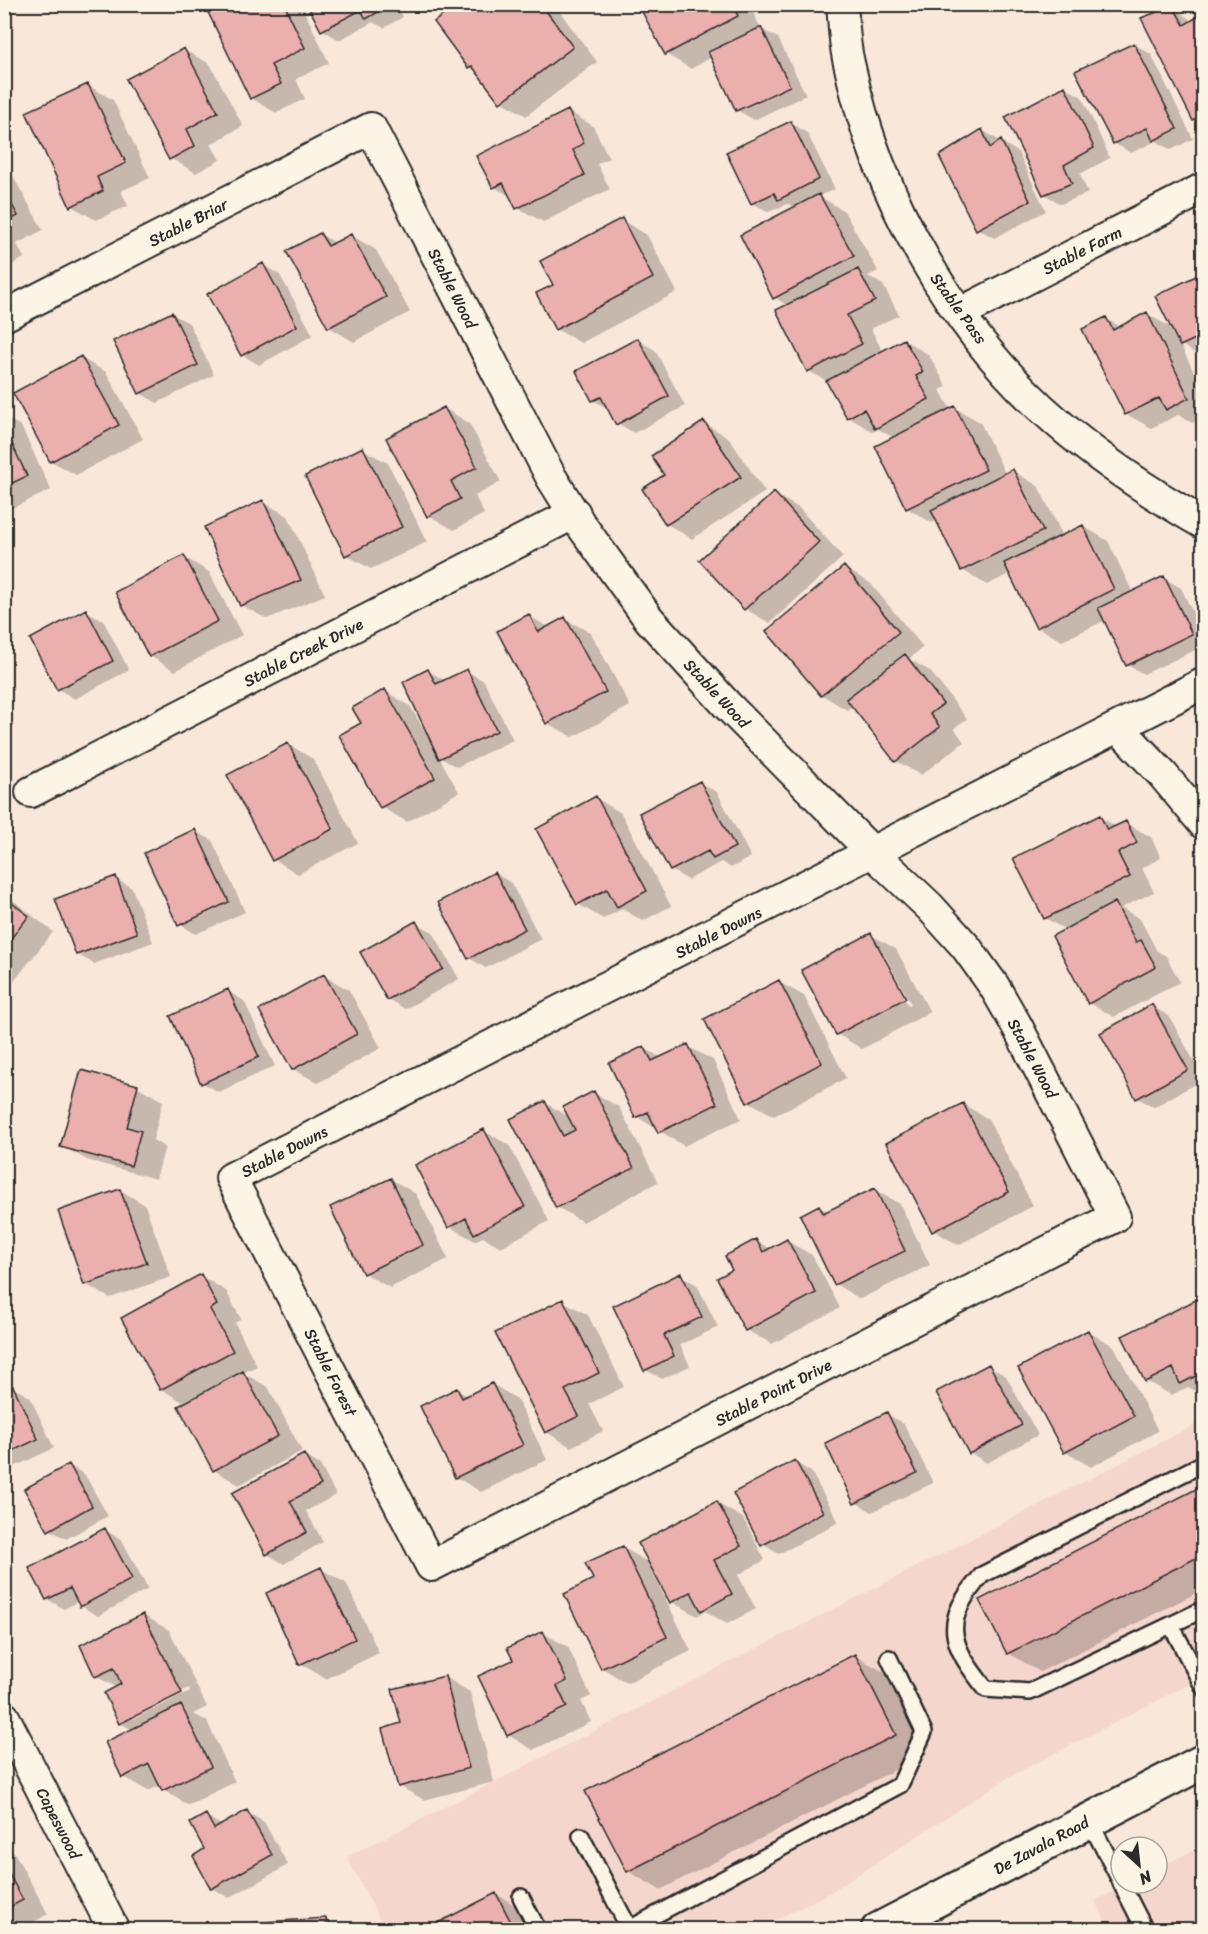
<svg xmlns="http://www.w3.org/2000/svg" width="1208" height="1934" viewBox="0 0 1208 1934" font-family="Sriracha,sans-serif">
<rect width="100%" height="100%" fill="#f9e7da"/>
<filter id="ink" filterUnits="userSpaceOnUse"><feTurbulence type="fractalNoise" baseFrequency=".0167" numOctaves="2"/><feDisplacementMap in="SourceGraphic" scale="12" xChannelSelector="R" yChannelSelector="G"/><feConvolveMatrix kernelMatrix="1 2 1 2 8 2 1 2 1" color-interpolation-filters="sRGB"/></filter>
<g filter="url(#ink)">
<path fill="#f5d6cd" d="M1203,1421V1677L1009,1777L831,1892L758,1929H385L347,1857Z
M1203,1845V1929H1110L1095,1901L1129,1883H1157V1869Z"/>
<path fill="#0003" fill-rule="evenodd" d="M206,4H301L329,63L296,79L305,99L276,113L251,98Z
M309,4H396L403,17L384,28L373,22L339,40L323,30Z
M460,4H554L597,62L526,116L501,101L479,73L470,67Z
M640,4H749L761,29L778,38L806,95L754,120L737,110L712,57L691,69L666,54Z
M1173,7L1192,21L1204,15V126L1194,120Z
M1134,44L1151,54L1193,139L1171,150L1156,141L1131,153L1114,143Z
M184,50L210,64L243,126L211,144L220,160L196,173L170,158Z
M88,85L113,100L150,178L121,191L128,206L96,220L71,206Z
M1065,87L1082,97L1110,158L1080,174L1088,193L1061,204L1044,194Z
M568,111L593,126L609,158L597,164L610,189L543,222L518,208L513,198L494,187Z
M791,123L807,133L835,189L819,196L844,211L878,271L868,276L883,285L899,315L871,329L883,352L904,340L929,355L947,387L940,390L951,410L955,408L980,422L1006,475L1013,471L1038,486L1063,536L1083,526L1108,541L1133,593L1164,578L1181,588L1204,635V646L1144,674L1127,665L1106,620L1062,641L1037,627L1011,573L987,585L962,570L938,520L932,523L907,508L894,438L878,429L873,432L848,417L829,382L808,371L788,306L774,297L796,208L788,204L769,212L752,203Z
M982,130L1018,152L1046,211L994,238L977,228Z
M4,166L9,169L43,230L17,244L24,258L4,269Z
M622,220L647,235L677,292L581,343L556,329L555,285Z
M320,234L336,243L351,235L376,250L410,312L354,342L329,327Z
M263,265L280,275L313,335L259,365L242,355Z
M1204,273V352L1198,355L1180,344L1204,392V418L1192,423L1178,415L1151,428L1126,414L1106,319L1121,327L1147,314L1174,329Z
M172,314L189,323L214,375L157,403L140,393Z
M638,340L655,350L685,406L634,433L617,423L610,410L593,400Z
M81,358L106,372L143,439L76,475L51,461Z
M444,408L469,423L501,482L475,496L484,514L454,530L428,515Z
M4,417L21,426L51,490L4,512Z
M704,423L729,438L765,492L692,539L667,524L644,489L666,476Z
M362,449L388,463L427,542L371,569L346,555Z
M774,494L799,508L843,557L770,623L745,609Z
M263,502L288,516L325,595L267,619L241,605Z
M184,557L209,572L242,635L175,671L150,656Z
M845,568L870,583L923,647L909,659L930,671L967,719L954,728L964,742L921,775L896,761L853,705L847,710L822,695L768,631Z
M86,611L103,620L129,670L75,699L58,689L32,639Z
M529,616L550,628L565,619L591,633L630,706L573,737L547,723Z
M428,671L446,681L467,671L484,681L513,740L457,767L439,757L459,792L407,822L381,807L342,736L363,724L385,691L410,706L426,733L428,732Z
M288,744L313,759L358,843L298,874L273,859Z
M700,783L717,792L751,857L731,868L721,862L688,880L671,870Z
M596,798L621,813L671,906L643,921L622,909L603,919L578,904Z
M1100,817L1117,827L1126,823L1151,837L1161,858L1142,868L1154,892L1121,908L1140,919L1157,951L1166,956L1180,982L1114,1017L1089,1003L1066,930L1045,918Z
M195,831L212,840L245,912L196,934L179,924Z
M495,873L511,883L541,939L486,968L469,958Z
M115,878L132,888L153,942L94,964L77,954Z
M4,893L53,932L11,985L4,981Z
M416,923L433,932L459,979L405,1009L388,999L362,953Z
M871,935L896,949L930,1012L862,1049L837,1034ZM881,954H884L911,1004L908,1005Z
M324,976L349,990L381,1048L318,1083L293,1069Z
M779,982L804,996L846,1078L774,1116L748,1101Z
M228,991L244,1001L275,1066L219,1092L202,1083Z
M1152,1006L1169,1016L1204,1079L1154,1107L1137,1098Z
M687,1046L713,1060L741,1119L684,1146L637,1117L611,1064L644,1048L662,1058Z
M82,1072L138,1087L163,1101L153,1140L165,1147L156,1179L87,1160L62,1146Z
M594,1093L619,1107L658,1182L583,1222L557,1207L512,1119L545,1103L569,1117Z
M963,1104L988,1119L1033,1206L958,1245L933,1230Z
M1204,1130V1142L1199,1133Z
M484,1131L509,1145L549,1221L501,1247L483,1237L475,1241L450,1227Z
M391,1179L416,1194L448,1259L390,1288L364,1273Z
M120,1190L145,1205L171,1277L110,1298L85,1284Z
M875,1190L900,1204L930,1265L860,1299L835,1284L819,1207L829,1212Z
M756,1241L771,1249L787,1241L812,1255L840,1308L772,1344L746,1330L734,1271Z
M680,1275L697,1285L718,1327L680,1345L690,1366L662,1379L646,1370Z
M201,1276L226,1291L241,1319L235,1323L257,1366L243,1373L268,1387L302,1451L239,1485L214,1470L186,1404L161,1389Z
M1204,1298V1395L1188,1387L1171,1395L1146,1381Z
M563,1301L588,1315L624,1387L589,1404L603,1431L571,1447L546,1432Z
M1088,1332L1114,1346L1158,1431L1091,1467L1065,1452L1020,1368Z
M989,1366L1006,1376L1038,1435L987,1463L970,1453Z
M492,1384L517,1399L547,1460L481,1492L456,1477V1390L468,1396Z
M13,1388L30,1397L54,1448L4,1472V1392Z
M887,1414L904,1424L933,1483L872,1512L855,1502Z
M304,1455L320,1465L336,1495L306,1511L323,1542L284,1564L267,1554Z
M795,1462L811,1472L839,1522L779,1554L762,1544Z
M69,1465L85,1475L108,1516L66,1539L49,1529Z
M1204,1487V1589L1040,1672L1008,1653Z
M717,1503L743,1518L765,1560L738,1575L756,1609L727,1624L705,1611L697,1616L672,1602L655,1571L653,1573L691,1651L627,1683L602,1668L595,1580L622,1547L651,1564Z
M105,1530L122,1540L148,1589L98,1616L81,1606L79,1601L64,1609L47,1599Z
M321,1569L346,1583L379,1653L326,1679L301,1664L268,1594Z
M143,1615L169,1630L207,1707L193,1714L207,1721L235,1782L188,1805L163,1790L161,1785L148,1791L123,1777L133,1730L120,1723L117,1688L96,1676ZM189,1688L190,1691L133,1719V1715Z
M543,1633L568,1647L591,1696L581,1701L591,1722L533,1750L508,1735L515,1660Z
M855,1656L888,1674L928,1753L660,1890L628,1871Z
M445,1677L470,1692L494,1782L424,1800L399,1786L403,1725Z
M247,1812L264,1822L288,1865L229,1898L212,1888L206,1850V1816L223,1826Z
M4,1847L14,1852L48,1914L20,1930H4Z
M496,1894L521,1909L532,1930H427Z
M326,1919L343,1930H250Z"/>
<path fill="#ebafae" stroke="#2b2b2b" stroke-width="1.5" d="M204,4H284L305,48L271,65L281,84L250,99Z
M307,4H385L387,7L366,19L361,10L321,31Z
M457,4H541L573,47L500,103L472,66L468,68L434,22Z
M638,4H732L738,16L665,55Z
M1173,6L1184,25L1204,13V115L1193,121L1141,18Z
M761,27L790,86L736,111L708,52Z
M1134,43L1177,129L1153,141L1147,128L1113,144L1075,71Z
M184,48L218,112L187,129L195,146L169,160L126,79Z
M88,84L126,163L97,177L103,191L70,207L26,112Z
M1065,86L1094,148L1064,165L1072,183L1043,195L1005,117Z
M568,110L584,143L573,150L585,175L516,209L503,183L493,188L476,156Z
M791,121L819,179L778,200L774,193L751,204L726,152Z
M982,129L990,148L1001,140L1030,201L976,230L939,156Z
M4,190L18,216L4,223Z
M819,194L854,256L773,299L740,235Z
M622,218L653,278L555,330L536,293L553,285L540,261Z
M320,233L328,246L351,234L386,297L328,328L286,251Z
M263,263L297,326L241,356L207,294Z
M858,269L875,301L847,315L862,344L807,372L776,310Z
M1204,272V335L1180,346L1155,296Z
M172,312L198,365L139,394L113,341Z
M1147,312L1189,398L1166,410L1159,398L1125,415L1082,329L1106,317L1113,330Z
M638,338L669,396L616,425L601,397L592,401L576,371Z
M904,339L923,372L916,376L929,399L875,429L864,409L847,418L826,381Z
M81,356L119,425L50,462L13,393Z
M955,406L986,470L906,509L875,446Z
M444,407L477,467L451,481L460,499L427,517L386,438Z
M704,421L741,477L666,525L642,489L664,475L651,456Z
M4,427L27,476L4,487Z
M363,447L402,527L345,556L305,476Z
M1013,469L1043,531L961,571L931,510Z
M774,492L819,542L744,610L699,560Z
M263,500L301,580L240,606L204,527Z
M1083,525L1114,589L1036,628L1004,563Z
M184,555L218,621L149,657L115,592Z
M844,566L899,632L821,696L766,631Z
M1164,576L1192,634L1126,666L1098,608Z
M86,609L113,661L57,690L30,639Z
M529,614L538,632L565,617L606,692L546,724L497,631Z
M905,654L943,704L930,714L940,727L895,762L846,699Z
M428,669L436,684L467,669L497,731L439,759L403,682Z
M385,689L435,778L380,808L339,735L361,723L352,708Z
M288,743L333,829L272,861L227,775Z
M700,781L735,847L713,859L708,851L670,871L639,813Z
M596,796L647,891L617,907L607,889L577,905L536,829Z
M1100,815L1107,830L1126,821L1137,843L1118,853L1130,877L1044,919L1013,858Z
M195,829L229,902L178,926L144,853Z
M495,872L525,929L468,959L438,902Z
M116,876L137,933L76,955L55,899Z
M4,897L29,916L4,947Z
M1115,902L1136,942L1141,940L1156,967L1088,1004L1052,936Z
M416,921L443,969L387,1000L360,952Z
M871,933L906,998L836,1035L801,970Z
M324,974L357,1034L292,1070L259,1010Z
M779,980L822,1063L747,1103L704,1019Z
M228,989L259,1057L201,1084L170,1016Z
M1152,1004L1188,1070L1136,1099L1100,1033Z
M688,1044L717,1104L658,1133L648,1112L635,1118L609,1063L644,1046L652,1061Z
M81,1070L138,1085L127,1127L141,1131L131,1166L60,1147Z
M594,1091L634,1168L556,1208L510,1119L545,1101L563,1136L575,1130L563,1107Z
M963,1103L1009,1192L932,1232L886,1143Z
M484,1129L525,1207L474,1234L466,1218L448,1228L415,1165Z
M391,1178L423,1245L363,1274L330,1207Z
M875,1188L905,1251L834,1285L800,1215L819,1205L823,1213Z
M120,1189L147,1263L84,1285L58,1211Z
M756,1239L763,1252L787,1239L816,1293L745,1331L717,1278L732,1270L725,1256Z
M681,1273L702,1317L664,1335L674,1356L644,1371L613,1306Z
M201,1274L217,1305L210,1309L233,1351L160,1390L121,1318Z
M1204,1296V1372L1180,1384L1173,1368L1145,1382L1122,1336Z
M563,1299L599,1373L565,1390L579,1416L545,1433L495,1333Z
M1088,1330L1134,1416L1064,1453L1018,1368Z
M989,1364L1022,1425L969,1454L936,1392Z
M243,1371L278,1436L213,1471L178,1406Z
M492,1383L523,1445L455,1478L420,1406L457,1388L462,1398Z
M13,1386L38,1439L4,1455V1390Z
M887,1412L917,1473L854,1504L825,1443Z
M304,1454L321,1485L290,1501L307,1532L266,1555L232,1493Z
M795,1460L823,1512L761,1546L733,1493Z
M69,1464L92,1506L48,1531L24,1489Z
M1204,1485V1554L1007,1654L979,1600Z
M717,1501L741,1546L714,1560L732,1594L701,1611L691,1592L670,1603L638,1543Z
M105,1528L132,1579L80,1607L70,1588L46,1600L29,1568Z
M623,1546L667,1637L601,1669L564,1594L593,1579L585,1563Z
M321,1567L355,1639L299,1665L266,1593Z
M143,1614L182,1693L119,1724L104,1693L121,1684L114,1668L95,1677L80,1645Z
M543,1631L567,1681L557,1686L567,1707L507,1736L478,1676L513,1660L507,1648Z
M855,1654L896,1735L627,1872L585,1791Z
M445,1676L469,1768L398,1787L382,1729L401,1723L392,1689Z
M181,1705L211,1767L162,1791L149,1764L122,1778L105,1742Z
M247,1810L272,1855L211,1889L193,1856L204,1849L190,1823L206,1814L214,1829Z
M4,1865L23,1900L4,1910Z
M496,1893L515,1930H424Z
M326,1918L327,1930H248V1923Z"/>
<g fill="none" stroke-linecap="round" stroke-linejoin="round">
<defs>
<path id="lane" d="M1204,1463L982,1575C941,1622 949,1643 986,1689L1030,1692L1204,1609
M1171,1625L1204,1688
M1089,1820L1121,1882
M581,1836L630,1930
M1121,1883L1145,1930
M521,1897L538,1930
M629,1929L900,1785L924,1732L889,1658"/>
<path id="street" d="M842,4C844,24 844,44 849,63C877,197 954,334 1058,423C1103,462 1152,494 1204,524
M960,313L1204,188
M4,316L371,128L551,477L581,525L649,619L727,705L873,853L930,907L966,947L994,986L1017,1026L1115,1217L431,1566L231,1178L1204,683
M1118,727L1163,775L1204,824
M31,792L575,513
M4,1717L114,1930"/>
<path id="secondary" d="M878,1930L1204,1761"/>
</defs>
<use href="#lane" stroke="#2b2b2b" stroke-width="20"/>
<use href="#street" stroke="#2b2b2b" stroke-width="34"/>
<use href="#secondary" stroke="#2b2b2b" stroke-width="38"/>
<use href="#lane" stroke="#fcf5e5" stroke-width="15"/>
<use href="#street" stroke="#fcf5e5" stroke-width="30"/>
<use href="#secondary" stroke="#fcf5e5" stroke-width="33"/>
</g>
</g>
<g text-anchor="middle" stroke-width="5" stroke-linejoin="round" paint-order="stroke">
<g font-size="16" fill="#2b2b2b" stroke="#fcf5e5">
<text transform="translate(188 222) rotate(-27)" y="6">Stable Briar</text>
<text transform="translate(1082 250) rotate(-27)" y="6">Stable Farm</text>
<text transform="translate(453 288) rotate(63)" y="6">Stable Wood</text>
<text transform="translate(959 308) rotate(54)" y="6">Stable Pass</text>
<text transform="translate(303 652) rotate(-27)" y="6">Stable Creek Drive</text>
<text transform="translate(717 693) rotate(47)" y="6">Stable Wood</text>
<text transform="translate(718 932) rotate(-27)" y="6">Stable Downs</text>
<text transform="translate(1033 1058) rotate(62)" y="6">Stable Wood</text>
<text transform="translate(284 1151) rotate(-27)" y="6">Stable Downs</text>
<text transform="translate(331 1372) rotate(63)" y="6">Stable Forest</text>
<text transform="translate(773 1392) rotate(-27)" y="6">Stable Point Drive</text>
<text transform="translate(59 1823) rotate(63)" y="6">Capeswood</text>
<text transform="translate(1041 1845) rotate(-28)" y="6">De Zavala Road</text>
</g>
</g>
<rect width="1208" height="1934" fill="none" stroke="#fcf5e5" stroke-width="24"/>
<rect x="12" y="12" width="1184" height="1910" fill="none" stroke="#2b2b2b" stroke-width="2" filter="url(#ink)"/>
<g transform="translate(1139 1865) rotate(153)"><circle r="28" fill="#fcf5e5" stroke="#a8a49b" stroke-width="1.5"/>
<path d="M0-4.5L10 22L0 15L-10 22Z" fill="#2b2b2b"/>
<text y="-9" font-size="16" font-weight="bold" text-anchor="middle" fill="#2b2b2b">N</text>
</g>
</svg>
